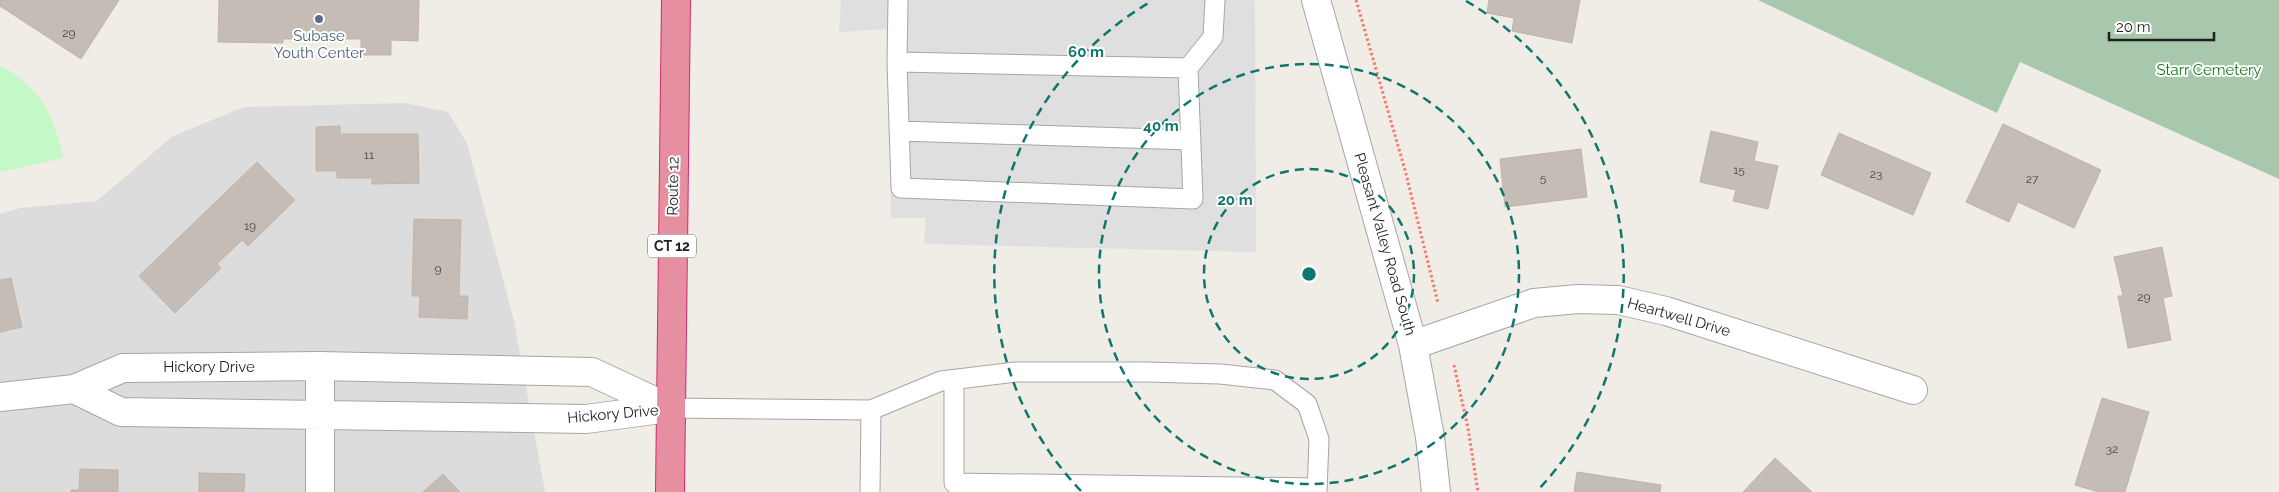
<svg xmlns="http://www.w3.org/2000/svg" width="2279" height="492" viewBox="0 0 2279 492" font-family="Raleway,sans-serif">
<rect width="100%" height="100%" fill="#f0ece6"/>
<path fill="#dddcdc" d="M405,103L448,112L467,143L514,321L545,492H0V214L20,208L97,201L173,136L244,107Z"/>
<path fill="#a7c8ac" d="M1758,0H2279V179L2020,62L1997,113Z"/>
<path fill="#c4f8c7" d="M0,66C9,69 15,75 23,81C51,104 54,125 64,158L0,172Z"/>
<path fill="#dfdfdf" d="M841,0H888V29L839,32Z
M897,0H1255L1256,252L924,244L926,218H891L890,46Z"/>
<path fill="#c4bcb5" stroke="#c1b3a8" d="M0,0H119L81,59L0,6Z
M219,0H419L418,41L391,40V55H361V39H283V43L218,42Z
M1489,0H1580L1572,43L1512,31L1514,18L1487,13Z
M2003,124L2101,170L2074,228L2018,202L2009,222L1966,202Z
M340,126V134H418L419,183L372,184V178H337V171H316V127Z
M1711,131L1758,142L1754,161L1778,166L1768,209L1733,201L1736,190L1700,182Z
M1839,133L1931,173L1913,215L1821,175Z
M1581,149L1587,197L1505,207L1500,159Z
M257,162L295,200L248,246L242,240L217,264L221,268L175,313L139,276Z
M414,219L461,220L459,296H468L467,319L419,317L420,296H412Z
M2162,247L2172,296L2163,298L2171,340L2128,348L2118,296H2123L2114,257Z
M11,278L22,327L0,332V280Z
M2102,398L2149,412L2125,492H2099L2075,485Z
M1775,458L1812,492H1743Z
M80,469L118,470V492H71V490H79Z
M1577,472L1661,485L1660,492H1574Z
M199,473L245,474L244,492H199Z
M443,474L460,492H423Z"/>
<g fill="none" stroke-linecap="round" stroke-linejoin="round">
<defs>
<path id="lane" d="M897,62L1188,68L1193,199L901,188L897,62L898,0
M1188,68L1213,37L1215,0
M899,131L1191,140
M954,380V483L1317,488
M669,408L871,410L941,381L1016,372H1146L1220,374L1275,380L1307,404L1319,439L1317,492
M870,492L871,410"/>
<path id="street" d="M1316,0L1413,345L1430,437L1436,492
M1413,345L1534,303L1578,299L1618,300L1666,311L1913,390
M74,389L121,412L586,419L669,408
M0,397L74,389L123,368L320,366L592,372L669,408
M320,492V366"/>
<path id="highway" d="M670,492L676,0"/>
</defs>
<use href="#lane" stroke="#a6a6a6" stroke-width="21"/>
<use href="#street" stroke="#a6a6a6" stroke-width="30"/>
<use href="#highway" stroke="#d72968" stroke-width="30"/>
<path stroke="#f77b6f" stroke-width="3" stroke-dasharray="2.5 2.5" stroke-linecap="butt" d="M1356,0L1405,170L1438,303
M1454,365L1468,428L1478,492"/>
<use href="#lane" stroke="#fff" stroke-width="19"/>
<use href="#street" stroke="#fff" stroke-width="28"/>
<use href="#highway" stroke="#e58fa0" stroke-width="28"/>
</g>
<g fill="none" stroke="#0f766e" stroke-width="2.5" stroke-dasharray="9 6">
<circle cx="1309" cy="274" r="105"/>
<circle cx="1309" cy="274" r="210"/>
<path d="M1081 491A315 315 0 0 1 1152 1M1466 1A315 315 0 0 1 1537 491"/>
</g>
<circle fill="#5c6f8a" stroke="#fff" stroke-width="2" cx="319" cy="19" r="5"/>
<g text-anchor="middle" stroke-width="4" stroke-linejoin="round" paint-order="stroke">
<g font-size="12" fill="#484644">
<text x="69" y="37">29</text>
<text x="369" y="159">11</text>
<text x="1739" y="174">15</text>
<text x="1876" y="178">23</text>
<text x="1543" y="182">5</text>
<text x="2032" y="183">27</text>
<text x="250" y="230">19</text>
<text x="438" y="273">9</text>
<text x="2144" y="301">29</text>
<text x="2112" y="453">32</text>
</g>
<rect fill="#fff" stroke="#626262" stroke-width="1" x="648" y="234.5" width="48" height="23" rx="4"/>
<g font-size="14" font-weight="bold" fill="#1f1f1f">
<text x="672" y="251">CT 12</text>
</g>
<g font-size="15" fill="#4e5e75" stroke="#fff">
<text x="319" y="41">Subase<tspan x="319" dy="17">Youth Center</tspan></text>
</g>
<g font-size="15" fill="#0e7c15" stroke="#fff">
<text x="2209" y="75">Starr Cemetery</text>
</g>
<g font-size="15" fill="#1f1f1f" stroke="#fff">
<text transform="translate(673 186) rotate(-89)" y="5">Route 12</text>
<text transform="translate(1385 244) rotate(74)" y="5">Pleasant Valley Road South</text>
<text transform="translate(1679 317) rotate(16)" y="5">Heartwell Drive</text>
<text x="209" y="372">Hickory Drive</text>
<text transform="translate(613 414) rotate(-5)" y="5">Hickory Drive</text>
</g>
</g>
<circle cx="1309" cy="274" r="8" fill="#0f766e" stroke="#fff" stroke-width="2.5"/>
<g font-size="15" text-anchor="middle" font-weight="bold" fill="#0f766e" stroke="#fff" stroke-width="4" stroke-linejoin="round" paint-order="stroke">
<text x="1086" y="57">60 m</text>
<text x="1161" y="131">40 m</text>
<text x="1235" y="205">20 m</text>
</g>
<path d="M2109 32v8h105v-8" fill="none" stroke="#1f1f1f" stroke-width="2.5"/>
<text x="2116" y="32" font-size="15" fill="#1f1f1f" stroke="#ffffff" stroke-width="4" paint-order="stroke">20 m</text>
</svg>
